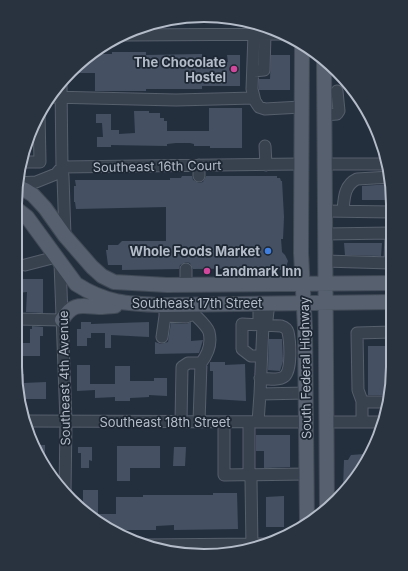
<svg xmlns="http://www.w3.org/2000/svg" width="408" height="571" viewBox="0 0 408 571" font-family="Inter,sans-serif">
<rect width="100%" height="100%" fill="#242f3e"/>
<path fill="#455162" d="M112,52H146V55L202,54V62H228L227,55H240V86H202V89H146V91H95V73H78V64L94,54H112Z
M271,55H290V90H259V79H270Z
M209,108H242V148H210V146H194V144L190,143H176L167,144V146L111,145V147H97V137H103L102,123H96V114H111V130H119V134L135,133L134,111H149V113H160V118H164V121H167V131H209Z
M182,176H192L193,180L199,183L203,182L206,176H277V178H280L281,181H282L284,217L283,239H281L282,252L285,255L288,261L286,267L281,270L273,268L193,269L190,263L186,262L180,265L179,269L122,270V265H108L106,250H108V245H118L122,241H166V207L76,209L75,202H74V186H76L75,180H170V178H181Z
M391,184V200H362V186Z
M344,243H382L381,256L345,255Z
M17,279H43V313L26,312L27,292L17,293Z
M81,322H91V324L149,322V337L111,335V348H105V333H91V338H87V346H77V329H81Z
M191,322V341L203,340L199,353L155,354V342L161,344L168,342L171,323L186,324Z
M32,326L43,327V336H40V356H15V343H30V329H32Z
M269,339H282L283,361L280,371L268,370Z
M368,346H392L393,379L388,395H368Z
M210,362H225V365L245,364L246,401L213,399V371H210Z
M77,365H90V384H115V366H130V381H154V378H167V396L149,395V397L130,398V401H115V397L95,398V390L77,391Z
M16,374H24V383L46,382V399H19Z
M256,435H290V467L264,468V451H256Z
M35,445H45V467L37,451Z
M117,446H160V468H130V481H117Z
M78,447H92V461L89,460V468H81V453H78Z
M174,447H186L185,466H173Z
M365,454L366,460L343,490L344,460H348L351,455Z
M83,490H98V514H116V497H143V495H213V493H237L238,529L174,530V525L156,526V530H117V528L109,529L83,512Z
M284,496V527H266V497Z"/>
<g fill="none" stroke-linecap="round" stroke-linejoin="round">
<path stroke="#3a4453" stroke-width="11" stroke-dasharray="11 5.5" stroke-linecap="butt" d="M344,84L347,81"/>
<defs>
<path id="minor" d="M254,34L252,89L255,101L259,107L265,109L301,107
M126,35L285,34
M253,71L264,70L265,34
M61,85L62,167L63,177L65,236
M51,97L176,100L254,98
M324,115L337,114L339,111L337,91
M265,146L266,165
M20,162H40L39,113
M325,164H387
M62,167L301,164
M199,176V165
M18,183L36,182L56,174L62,167
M325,211L392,212
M343,211C344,199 344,185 357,179L391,177
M325,234L391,233L390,263L325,261
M60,263L66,421L65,493
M25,265L56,257
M186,269V285
M195,304L194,314C199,319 207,326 209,332C212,344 208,354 201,363L199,422
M165,305V316L186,317L194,314
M16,319L62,320
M263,324L267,320L268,311L264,303
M162,337L165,316
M260,378C268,379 279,381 285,376C292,369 290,341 288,332C287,328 284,327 281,326L242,324V349L251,356H261
M260,394L263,324L259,320V311L264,303
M362,402H387
M24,421L306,422
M181,422L182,367L188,363H201
M224,422V475L307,474
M249,422V474L251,480L252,547
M258,422L260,394L306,393
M326,422H381
M362,422V401L358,390L357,333L392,332
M147,545L264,544"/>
<path id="major" d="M302,45L301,253L305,328L307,523
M324,62L327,510
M18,187L25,190L33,195L45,208L65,236L92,267L102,276L114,282L167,285L392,283
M18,210L27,217L76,284C107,304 129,304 165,305L392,302
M62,320C73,302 81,306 99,307C104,307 110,306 115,306"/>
</defs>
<use href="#minor" stroke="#565f6c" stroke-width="13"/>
<use href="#major" stroke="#414a57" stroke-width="16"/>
<use href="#minor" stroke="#38414e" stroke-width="11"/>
<use href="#major" stroke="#56606e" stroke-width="14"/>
</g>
<g fill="#d1479c" stroke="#1d2633" stroke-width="1.5">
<circle cx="234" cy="69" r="4"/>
<circle cx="207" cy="271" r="4"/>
</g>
<circle fill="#3f7fe0" stroke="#1d2633" stroke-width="1.5" cx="268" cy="251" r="4"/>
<g text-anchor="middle" stroke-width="3.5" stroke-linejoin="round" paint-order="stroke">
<g font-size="13" font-weight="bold" fill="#b4bcc9" stroke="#1d2633" text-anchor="end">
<text x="226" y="67">The Chocolate<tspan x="226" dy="15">Hostel</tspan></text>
<text x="260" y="256">Whole Foods Market</text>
<text x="215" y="276" text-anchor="start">Landmark Inn</text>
</g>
<g font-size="13" fill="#b4bcc9" stroke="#1d2633">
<text transform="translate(157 166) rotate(-1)" y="5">Southeast 16th Court</text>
<text x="197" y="308">Southeast 17th Street</text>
<text transform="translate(305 368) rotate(-91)" y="5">South Federal Highway</text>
<text transform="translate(64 378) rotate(-91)" y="5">Southeast 4th Avenue</text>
<text x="165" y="427">Southeast 18th Street</text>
</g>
</g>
<path d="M0 0H408V571H0ZM204 22H204A182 182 0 0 1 386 204V367A182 182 0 0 1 204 549H204A182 182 0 0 1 22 367V204A182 182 0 0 1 204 22Z" fill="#29323f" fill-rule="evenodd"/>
<path fill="none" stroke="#b4bcc9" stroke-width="2" d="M204 22H204A182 182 0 0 1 386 204V367A182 182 0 0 1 204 549H204A182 182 0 0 1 22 367V204A182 182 0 0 1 204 22Z"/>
</svg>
